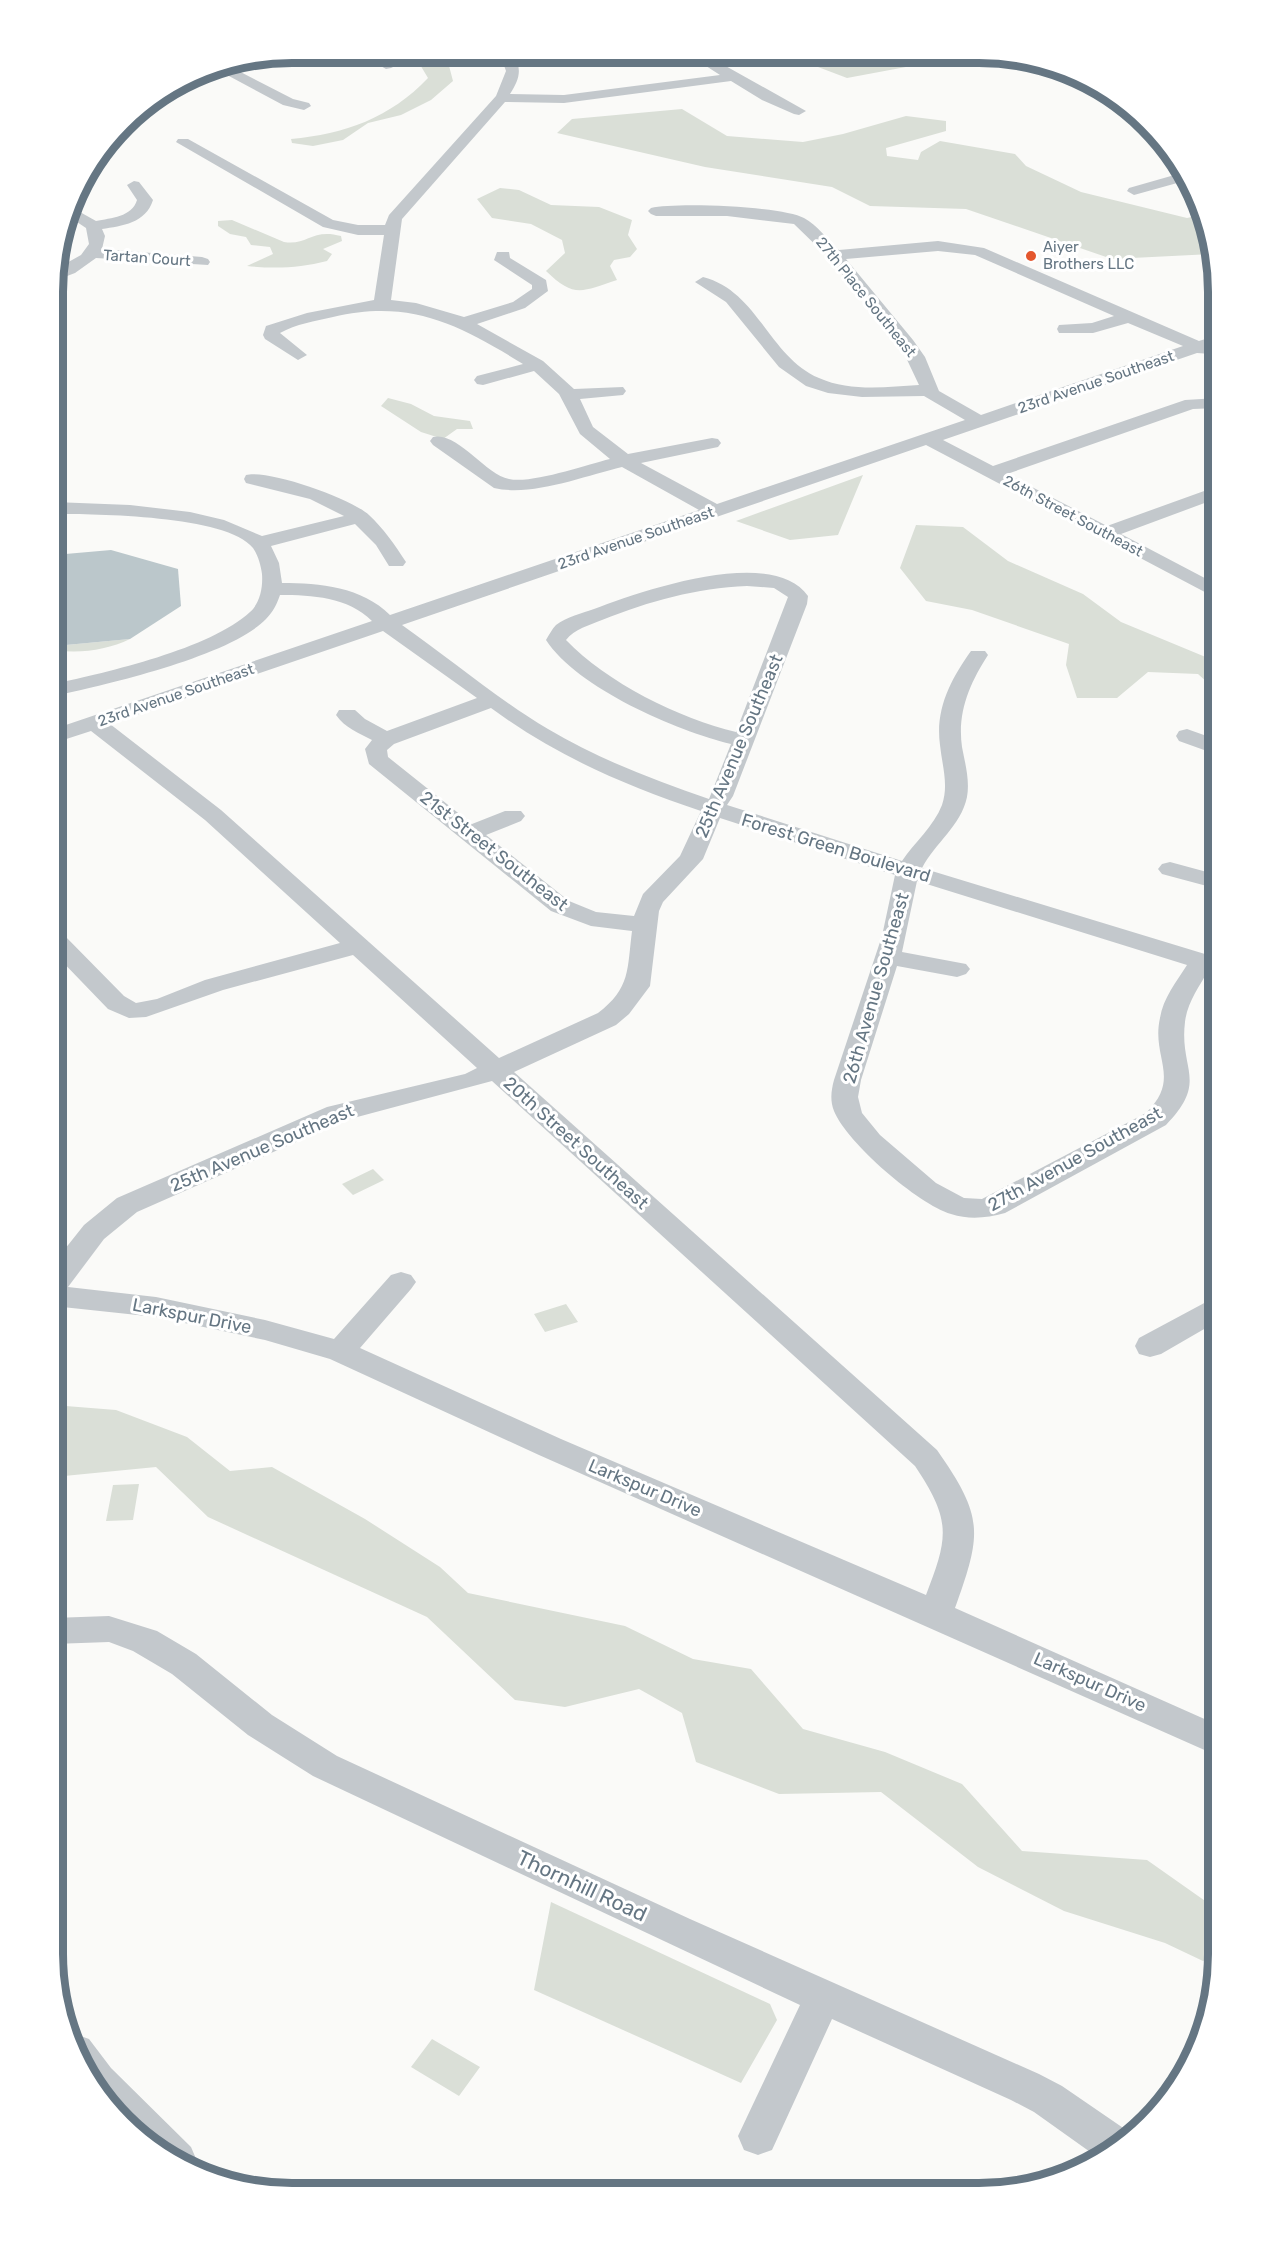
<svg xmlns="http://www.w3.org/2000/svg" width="1271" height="2246" viewBox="0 0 1271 2246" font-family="Rubik,sans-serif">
<rect width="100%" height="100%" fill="#fafaf8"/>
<path fill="#dadfd7" d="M789,56H926L922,64L847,78Z
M444,57L448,62L453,81L431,100L401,115L368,123L343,140L313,146L292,143L291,139C345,134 390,118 428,78L419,63Z
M682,109L727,136L803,142L843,134L906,116L946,121V131L886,148L887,156L918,160L921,152L940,141L1015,154L1026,166L1081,192L1187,218L1205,214L1212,254L1112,259L966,209L870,206L832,187L705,167L557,133L572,119Z
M500,188L519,190L551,205L599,207L632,220L628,235L637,249L630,257L614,260L610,266L617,280C581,292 574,298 546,271L565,253L562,240L531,224L492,218L477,199Z
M232,220L284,242C307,246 312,228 341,236L342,241L323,249L332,254L327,261C300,268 275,269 247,266L273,254L270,247L251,245L246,237L230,234L218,226V221Z
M388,398L411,404L434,416L470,421L473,429H457L443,439L421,432L381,406Z
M863,475L838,535L790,540L736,521Z
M916,525L963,527L1008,561L1083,594L1121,622L1208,658L1218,665V692L1198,674L1148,672L1117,698H1077L1066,665L1069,644L972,610L926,601L900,568Z
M54,639L66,645L130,639C107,650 80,654 54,650Z
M373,1169L384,1180L353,1195L342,1184Z
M566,1304L578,1322L545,1332L534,1314Z
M53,1405L116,1410L187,1437L230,1471L272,1467L365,1519L440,1567L468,1593L625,1626L693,1659L751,1669L803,1729L885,1752L962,1784L1022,1851L1147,1860L1218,1910V1953L1203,1961L1165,1943L1064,1911L978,1867L881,1792L779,1794L696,1762L682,1713L639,1689L565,1707L515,1700L427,1617L208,1517L156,1467L64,1476L53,1465Z
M139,1484L133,1520L106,1521L113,1485Z
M551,1902L770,2004L777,2020L741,2083L534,1990Z
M432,2039L480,2067L459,2096L411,2067Z"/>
<path fill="#bbc7cb" d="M111,550L178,569L181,606L130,639L66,645L54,639V555Z"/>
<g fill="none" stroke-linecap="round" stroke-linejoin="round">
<path fill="#c3c8cc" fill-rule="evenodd" d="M404,53H422L391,68L386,69L379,65Z
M500,54H513C523,69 519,80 510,94L564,95L720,75L689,55H706L806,111L799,115L794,114L762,100L731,81L564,103L505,102L402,219L391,300L416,303L464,317L513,302L532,289V285L494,260L497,252H509L510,258L546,280L548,291L525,308L477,324L543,361L574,389L623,387L626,391L623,395L580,399L593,427L628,454L712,438L718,439L721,443L718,447L641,463L717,504L965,420L924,396L862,397L828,393L806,386L779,367L726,302L695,282L703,277C758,291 769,357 819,378C850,392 887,387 919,385L901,347L829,258L794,224L727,216H656L651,214L648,211L651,208C675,202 783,206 804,218C817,225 828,240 839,250L938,241L984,248L1199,341L1218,335V345L1212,348L1211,354L1197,353L943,440L993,466L1185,400L1218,398V408L1193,409L1007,474L1107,526L1218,486V498L1121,534L1218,585V599L926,445L402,625C449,658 499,700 548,729C598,759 654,780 709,799L731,744C677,731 577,688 546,640C549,635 552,629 556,625C566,617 583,613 594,609C641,591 773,545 808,596L807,604L733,796L727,805L902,861C914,843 934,826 942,805C949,785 942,765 940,745C935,709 951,679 971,651H985L988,655C970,683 957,712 962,747C965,763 970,780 967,797C961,826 935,843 922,868L1218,958V973L1208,971C1199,987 1187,1003 1185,1022C1179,1070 1209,1081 1166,1125L1005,1213C986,1218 970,1220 951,1214C918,1204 847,1143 834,1111C830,1101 831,1091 834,1080L882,936L895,875L720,818L703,859L663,902L659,911L650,986L629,1014L616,1025L514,1072L937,1450C984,1517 982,1533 955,1608L1218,1725V1756L539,1455L330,1359L265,1340L156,1317L53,1306V1264L84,1225L117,1198L327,1107L465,1074L477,1068L353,955L223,990L146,1017L129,1018L108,1009L54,953V932L63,934L124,996L136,1003L157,999L205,980L340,943L205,820L91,731L54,743V729L372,621C348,597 312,595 280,595C277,604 273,612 266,619C231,656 105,685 54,696V684C108,672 210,649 250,612C260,603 263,588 262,574C261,566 258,555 253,548C227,515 95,514 54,514V502L130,505L190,512L224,520L262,536L344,516L310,499L246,483L244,479L246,475C269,469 352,499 369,515C383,528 395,545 406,562L403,566H389L376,545L355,524L271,546L279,563L282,583C320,583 362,587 390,615L699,510L622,467C584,476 532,497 494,488L433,445L430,441L433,437C457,431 485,474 509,479C532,484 585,465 610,459L580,434L559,394L534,371L483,385L477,384L474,380L477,376L523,364C458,324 410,299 333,317C315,321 296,324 280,333L307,355L298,360L265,339L263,335L266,326L307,313L374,300L384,235H358L323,227L176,142L178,139H188L333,220L358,225H385L389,215L496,96L506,71ZM938,251L975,255L1114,316L1092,323L1059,325L1057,329L1059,333H1093L1128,323L1183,346L981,415L939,391L925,357L913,340L846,259ZM747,586L774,588L788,597L736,732C680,719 606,682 566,640C574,629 590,625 602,620C650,601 696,588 747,586ZM383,631L477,698L387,731L365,719L355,710H339L336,715C345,728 359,733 372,740L365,749L369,764L551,911L591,926L632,931C627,969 631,988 598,1013L499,1058L221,810L110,724ZM491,708C556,756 624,785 701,811L680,856L643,894L634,916L596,912L569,901L486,835L521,821L525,816L521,811H505L472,824L388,757L387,750L394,744ZM917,881L1187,965C1177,981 1163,998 1160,1018C1151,1058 1182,1078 1146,1113L982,1199L964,1198L936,1183L880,1135L862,1113L858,1097L861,1080L897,966L957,977L966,974L970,969L966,964L902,952ZM492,1081L915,1466C951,1520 949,1536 926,1595L561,1439L360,1348L411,1289L416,1282L411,1275L401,1272L391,1275L334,1339L265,1320L156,1297L68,1287L104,1239L137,1212L346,1120Z
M227,65L293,99L309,103L311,106L304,110L283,105L214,68Z
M1185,172L1188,180L1134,195L1127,191L1129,188Z
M134,181L139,182L153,200C146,223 122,226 102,229L105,236L102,249L202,257L208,259L210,262L208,265L96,258L75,273L54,281V270L81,255L89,244L86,228L68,216L71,207L96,221C111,218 132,217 137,200L127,185Z
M1187,729L1218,740V755L1179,741L1176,736L1179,731Z
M1170,862L1218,875V889L1162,874L1158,869L1162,864Z
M1218,1298V1321L1161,1354L1150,1357L1139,1354L1135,1346L1139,1338L1208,1301Z
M109,1616L157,1631L196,1654L272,1715L337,1756L690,1919L1039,2074L1062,2086L1132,2134L1112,2153L1100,2159L1034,2112L1011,2100L832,2019L772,2150L758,2155L744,2150L738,2136L800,2005L313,1776L248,1735L172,1674L133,1651L109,1642L53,1644V1618Z
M75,2034L89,2039L111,2068L191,2147L197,2161L193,2171L134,2134L93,2087L68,2037Z"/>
</g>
<circle fill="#e4572e" stroke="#fff" stroke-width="2" cx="1031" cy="256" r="6"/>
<g text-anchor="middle" stroke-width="6" stroke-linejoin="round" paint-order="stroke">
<g font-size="15" fill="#657683" stroke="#fff" text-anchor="start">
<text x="1043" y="252">Aiyer<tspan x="1043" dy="17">Brothers LLC</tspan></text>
</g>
<g font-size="15" fill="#657683" stroke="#fff">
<text transform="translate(147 258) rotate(4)" y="5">Tartan Court</text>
<text transform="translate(866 297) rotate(51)" y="5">27th Place Southeast</text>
<text transform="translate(1096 382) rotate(-19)" y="5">23rd Avenue Southeast</text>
<text transform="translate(1073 516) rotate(28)" y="5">26th Street Southeast</text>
<text transform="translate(636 538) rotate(-19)" y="5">23rd Avenue Southeast</text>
<text transform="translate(176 695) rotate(-19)" y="5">23rd Avenue Southeast</text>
</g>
<g font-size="18" fill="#657683" stroke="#fff">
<text transform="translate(739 746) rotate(-67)" y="6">25th Avenue Southeast</text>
<text transform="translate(836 848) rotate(17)" y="6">Forest Green Boulevard</text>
<text transform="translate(494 851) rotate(38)" y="6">21st Street Southeast</text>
<text transform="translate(876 988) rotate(-74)" y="6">26th Avenue Southeast</text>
<text transform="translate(576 1143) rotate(42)" y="6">20th Street Southeast</text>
<text transform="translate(262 1148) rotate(-23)" y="6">25th Avenue Southeast</text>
<text transform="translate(1075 1159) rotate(-29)" y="6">27th Avenue Southeast</text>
<text transform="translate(192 1316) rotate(11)" y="6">Larkspur Drive</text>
<text transform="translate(645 1488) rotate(23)" y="6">Larkspur Drive</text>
<text transform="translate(1090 1682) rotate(24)" y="6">Larkspur Drive</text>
</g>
<g font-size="21" fill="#657683" stroke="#fff">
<text transform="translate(582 1886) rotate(25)" y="7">Thornhill Road</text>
</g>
</g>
<path d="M0 0H1271V2246H0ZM292 63H979A229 229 0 0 1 1208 292V1954A229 229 0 0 1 979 2183H292A229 229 0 0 1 63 1954V292A229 229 0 0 1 292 63Z" fill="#fff" fill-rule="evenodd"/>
<path fill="none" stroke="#657683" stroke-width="8" d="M292 63H979A229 229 0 0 1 1208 292V1954A229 229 0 0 1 979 2183H292A229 229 0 0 1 63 1954V292A229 229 0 0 1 292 63Z"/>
</svg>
